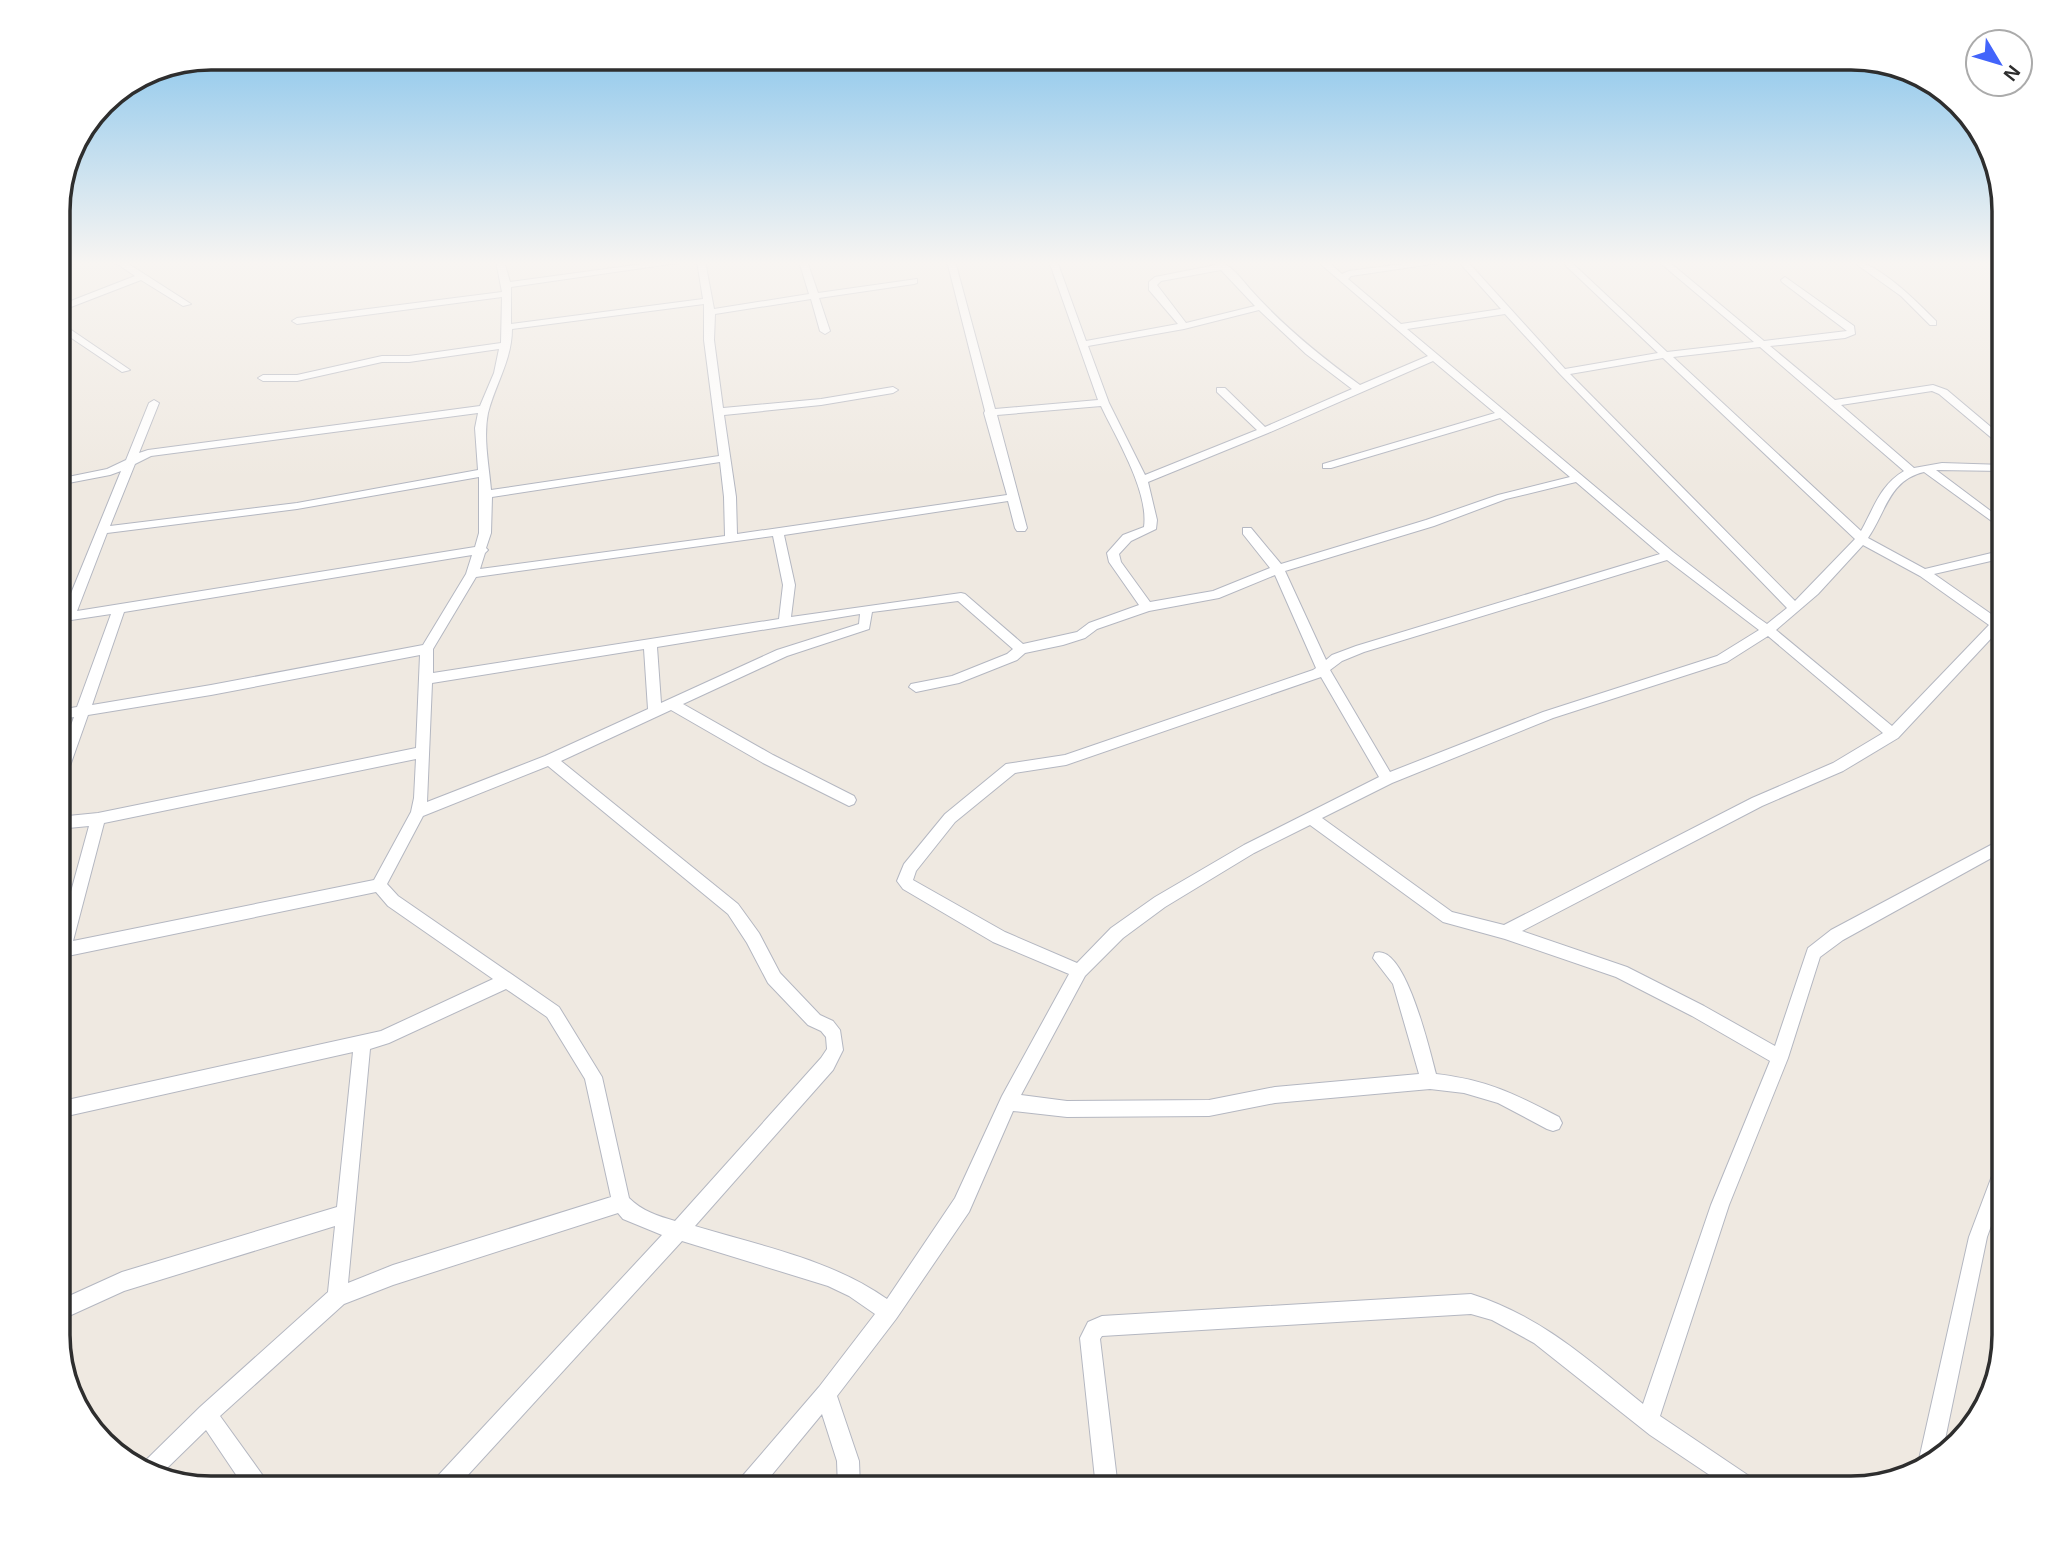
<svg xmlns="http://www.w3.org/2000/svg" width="2062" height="1546" viewBox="0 0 2062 1546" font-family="Arial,sans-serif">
<rect width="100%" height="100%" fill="#efe9e1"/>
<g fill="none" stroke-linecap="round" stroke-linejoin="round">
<defs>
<path id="minor" d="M67,261H80L58,271V265Z
M113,261H124L191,304L183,306L141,280L58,312V306L135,276Z
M496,261H504L510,282L665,261H691L511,287V324L703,299L697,261H705L714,309L809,294L799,261H807L818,293L917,279V283L914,284L819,298L830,331L825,334L820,331L811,299L715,314L714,340L723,408L821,399L893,387L898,390L893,393L821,405L724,415L736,497L737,534L1007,495L984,413L985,411L947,261H955L995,409L1098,400L1049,261H1057L1086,341L1178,324L1149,290V282L1155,277L1216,265L1212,261C1229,261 1239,276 1250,289C1283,326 1320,356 1360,385L1428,356L1317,261H1327L1342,274L1349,271L1426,261H1452L1351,276L1348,279L1401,324L1501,309L1458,261H1467L1565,369L1658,353L1561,261H1570L1667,352L1754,342L1658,261H1668L1764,341L1847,331L1782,282L1781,280L1785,277L1854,326L1855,334L1845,338L1770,346L1835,400L1933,385L1947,390L2004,438V446L2000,445L1939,394L1932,391L1841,405L1914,468L1942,463L2004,465V471L1936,470L2004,521V530L1924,472C1889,480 1886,512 1868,538L1925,569L2004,550V558L1934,574L2004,623V633L1998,631L1898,738L1843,771L1762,806L1522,931L1627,967L1704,1006L1775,1046L1808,948L1831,930L2004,838V851L1843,940L1820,957L1788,1058L1729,1205L1660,1416L1755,1480L1758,1488H1729L1650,1435L1534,1343L1492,1320L1471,1314L1102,1336L1100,1339L1118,1488H1096L1080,1338L1088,1322L1102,1316L1471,1294C1541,1316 1587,1359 1643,1404L1711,1205L1770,1061L1692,1016L1616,977L1505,939L1443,922L1310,825L1254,853L1165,907L1123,938L1085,976L1021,1095L1067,1101L1209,1100L1275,1087L1419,1074L1393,984L1373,958L1375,953C1405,942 1430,1052 1436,1074C1488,1080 1515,1094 1559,1117L1562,1123L1559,1129L1553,1131L1547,1129L1498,1103L1464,1093L1430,1089L1275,1103L1209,1116L1067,1117L1013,1111L969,1212L896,1319L837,1396L859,1461L860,1488H838L837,1461L822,1414L761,1488H736L739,1480L819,1387L875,1314L849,1296L828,1286L682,1241L456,1488H431L434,1480L662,1235L623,1219L618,1213L393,1285L344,1304L220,1416L266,1480L269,1488H245L206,1430L163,1472L143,1465L145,1461L200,1407L328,1292L335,1226L124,1291L58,1321V1301L122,1272L337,1207L353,1052L58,1118V1102L381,1031L493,979L388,906L376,892L58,958V939L89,826L58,829V817L98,813L416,748L420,655L211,695L88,715L65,780L63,784L58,785V760L74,717L58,720V710L77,707L111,614L58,622V614L63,613L121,471L110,475L58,485V479L107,469L126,460L149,403L154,400L159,403L139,453L148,450L480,406L494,373L499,349L409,362H382L297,381H263L258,378L263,375H297L382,356H409L501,343L502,297L297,324L292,321L297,318L502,292ZM1221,270L1255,306L1186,323L1157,285L1161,281ZM704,304V340L719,456L491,490C489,465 483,438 488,413C495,385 512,360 512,329ZM1259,310L1306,354L1352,389L1265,427L1225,388H1217V392L1257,430L1145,475L1109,403L1088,346L1184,329ZM1505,314L1560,374L1787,608L1767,624L1757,617L1673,552L1407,329ZM1760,347L1904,471C1880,485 1874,508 1861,531L1673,357ZM1663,358L1855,539L1795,601L1570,374ZM1433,361L1495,413L1323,464V468H1331L1500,418L1570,477L1498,495L1426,520L1281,564L1251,528H1243V534L1270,568L1213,591L1150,602L1121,562L1119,554L1131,541L1156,529L1157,520L1148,482L1268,433ZM1101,406C1116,438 1149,491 1144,527L1123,535L1107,553L1109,562L1139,605L1089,623L1077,632L1023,644L965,594L961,593L791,617L795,585L784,535L1008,501L1015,528L1017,531H1025L1027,528L997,415ZM478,413L475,428L478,470L297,503L110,526L135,464L151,456ZM720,462L724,497L725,536L480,569L485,553L488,550L486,548L491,533L492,497ZM479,477V533L475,547L77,611L107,533L297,509ZM1576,482L1660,554L1356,646L1332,655L1326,660L1285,571L1434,526L1506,499ZM773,536L783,585L779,619L433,673V649L476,577ZM1863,545L1920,576L1989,625L1892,726L1776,630L1818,594ZM472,555L466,574L423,645L211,685L92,705L124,612ZM1667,560L1759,630L1717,656L1543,712L1390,772L1330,670L1342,661L1364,652ZM1275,575L1316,668L1313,670L1065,755L1006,764L945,814L904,864L897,881L903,889L993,942L1069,974L1002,1096L955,1198L887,1299C830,1259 760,1246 695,1226L833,1070L843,1050L840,1030L833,1021L820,1015L780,973L759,933L738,904L561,761L671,710L763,763L849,806L854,804L856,800L854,796L773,755L683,704L787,656L869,629L872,612L958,601L1013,649L1007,654L952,676L911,684L909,687L916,692L959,683L1017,660L1025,653L1063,645L1085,638L1097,629L1149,611L1219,598ZM860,614L859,624L777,650L661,703L657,647ZM1768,636L1883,733L1833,763L1752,798L1504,925L1452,912L1322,818L1392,783L1553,718L1727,662ZM644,649L648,709L545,756L427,802L432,683ZM1321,677L1379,777L1244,845L1155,897L1111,928L1077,963L1005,932L913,880L916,871L955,822L1015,773L1066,765ZM416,759L414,798L411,812L374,880L73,941L104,823ZM548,766L728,914L747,943L768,983L808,1025L821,1031L826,1037L827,1049L821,1058L675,1221C658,1216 642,1211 629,1198L602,1077L559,1007L398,896L387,884L423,816ZM506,989L547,1017L585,1079L611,1197L393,1265L348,1283L370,1049L389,1043Z
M1852,261C1877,261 1918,303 1936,321V325H1930L1901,296Z
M58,322L61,323L130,370L122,372L58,329Z
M2004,1157V1190L1987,1237L1942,1454L1921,1471L1918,1464L1969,1237L1998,1160Z"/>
</defs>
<use href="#minor" stroke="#b4b7c1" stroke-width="2"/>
<use href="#minor" fill="#fff" fill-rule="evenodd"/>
</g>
<linearGradient id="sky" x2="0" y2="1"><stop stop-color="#7abfeb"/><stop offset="0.55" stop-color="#f8f5f2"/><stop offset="1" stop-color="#f8f5f2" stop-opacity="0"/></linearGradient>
<rect width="2062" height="478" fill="url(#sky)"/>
<path d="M0 0H2062V1546H0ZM211 70H1851A141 141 0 0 1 1992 211V1335A141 141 0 0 1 1851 1476H211A141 141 0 0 1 70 1335V211A141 141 0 0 1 211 70Z" fill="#fff" fill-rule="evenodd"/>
<path fill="none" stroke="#2e2e2e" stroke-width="3.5" d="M211 70H1851A141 141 0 0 1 1992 211V1335A141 141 0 0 1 1851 1476H211A141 141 0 0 1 70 1335V211A141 141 0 0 1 211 70Z"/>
<g transform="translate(1999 63) rotate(128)"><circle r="33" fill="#ffffff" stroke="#ababab" stroke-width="2"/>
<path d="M0-5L12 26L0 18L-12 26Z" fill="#4264fb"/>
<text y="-10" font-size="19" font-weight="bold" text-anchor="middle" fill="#2e2e2e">N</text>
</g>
</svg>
